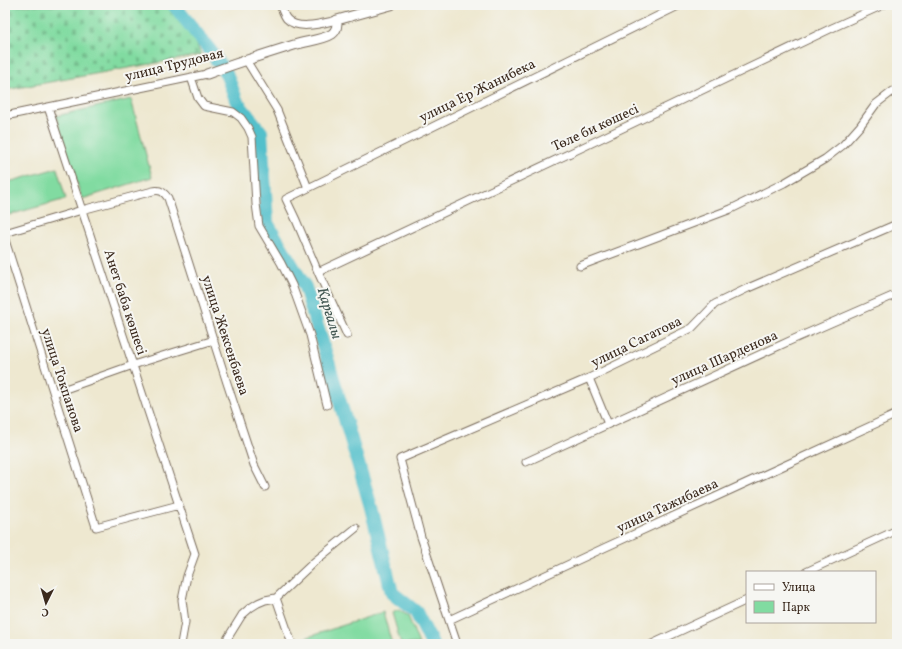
<svg xmlns="http://www.w3.org/2000/svg" width="902" height="649" viewBox="0 0 902 649" font-family="Vollkorn,serif">
<defs>
<pattern id="cemetery-stones" width="16" height="16" patternUnits="userSpaceOnUse"><rect width="16" height="16" fill="#81dba1"/><path d="M2 7V4a2 2 0 0 1 4 0v3zM10 15v-3a2 2 0 0 1 4 0v3z" fill="#70bc8a"/></pattern>
</defs>
<rect width="100%" height="100%" fill="#f6f6f2"/>
<filter id="ink" filterUnits="userSpaceOnUse"><feTurbulence type="fractalNoise" baseFrequency=".025" numOctaves="2"/><feDisplacementMap in="SourceGraphic" scale="8" xChannelSelector="R" yChannelSelector="G"/><feConvolveMatrix kernelMatrix="1 2 1 2 8 2 1 2 1" color-interpolation-filters="sRGB"/></filter>
<filter id="wash" filterUnits="userSpaceOnUse"><feTurbulence type="fractalNoise" baseFrequency=".012" numOctaves="4" result="noise"/><feDisplacementMap in="SourceGraphic" scale="16" xChannelSelector="R" yChannelSelector="G"/><feGaussianBlur stdDeviation="0.9" result="paint"/><feColorMatrix in="noise" values="0 0 0 0 0 0 0 0 0 0 0 0 0 0 0 0 0 1.4 0 .05"/><feComposite in="paint" operator="in"/></filter>
<g filter="url(#wash)">
<rect width="100%" height="100%" fill="#eee8d0"/>
<path fill="#81dba1" stroke="#5e8260" d="M131,99L152,177L82,199L56,116Z
M57,168L66,199L9,215L5,202V183Z
M399,610L408,616L419,644H401L392,613Z
M383,612L392,644H304L302,639Z"/>
<path fill="url(#cemetery-stones)" stroke="#5e8260" d="M5,5H169L188,28L196,42L201,55L5,90Z"/>
<g fill="none" stroke-linecap="round" stroke-linejoin="round">
<path stroke="#53c0cb" stroke-width="14" d="M174,5L209,49L226,73L237,102L261,132L267,223L305,287L327,358L371,507L392,593L416,612L432,644"/>
</g>
</g>
<g filter="url(#ink)">
<g fill="none" stroke-linecap="round" stroke-linejoin="round">
<defs>
<path id="minor" d="M280,5C282,9 284,16 287,19C298,31 323,23 337,20
M246,60L277,110L308,188
M191,77L198,98L204,106L233,112L241,118L248,128L252,137L256,204L259,226L281,263L292,285L310,335L327,405
M48,107L195,554L187,576L182,600L185,622L181,644
M5,116L207,74
M5,233L82,210L153,191C160,189 164,192 168,198L227,383L254,465L265,487
M5,240L96,527L179,505
M580,266L731,209L784,183L825,159L843,145L860,126L876,104L893,91L897,90
M318,272L581,148L832,28L883,5
M347,335L318,272L296,220L286,199L680,5
M589,378L608,424
M54,393L133,365L214,340
M526,462L794,339L897,294
M806,572L897,530
M276,598L292,644
M449,620L606,547L897,414
M224,644L242,615L250,608L258,603L265,600L276,598L314,562L356,528
M457,644L421,537L400,459L589,378L692,328L715,304L748,288L897,224
M652,644L747,600"/>
<path id="tertiary" d="M207,74C236,63 265,54 294,45C306,41 323,40 332,34C337,30 337,26 337,20L391,5"/>
</defs>
<use href="#minor" stroke="#7a6c5c" stroke-width="9"/>
<use href="#tertiary" stroke="#7a6c5c" stroke-width="11"/>
<use href="#minor" stroke="#fff" stroke-width="7"/>
<use href="#tertiary" stroke="#fff" stroke-width="9"/>
</g>
</g>
<g text-anchor="middle" stroke-width="4" stroke-linejoin="round" paint-order="stroke">
<g font-size="14" fill="#3b2a1e" stroke="#f6f6f2">
<text transform="translate(174 64) rotate(-14)" y="5">улица Трудовая</text>
<text transform="translate(477 90) rotate(-26)" y="5">улица Ер Жанибека</text>
<text transform="translate(595 127) rotate(-25)" y="5">Төле би көшесі</text>
<text transform="translate(126 302) rotate(72)" y="5">Анет баба көшесі</text>
<text transform="translate(226 335) rotate(72)" y="5">улица Жексенбаева</text>
<text transform="translate(636 341) rotate(-26)" y="5">улица Сагатова</text>
<text transform="translate(724 357) rotate(-24)" y="5">улица Шарденова</text>
<text transform="translate(63 380) rotate(72)" y="5">улица Токпанова</text>
<text transform="translate(667 505) rotate(-25)" y="5">улица Тажибаева</text>
</g>
<g font-size="15" font-style="italic" fill="#425752" stroke="#f6f6f2">
<text transform="translate(330 313) rotate(73)" y="5">Қарғалы</text>
</g>
</g>
<rect width="902" height="649" fill="none" stroke="#f6f6f2" stroke-width="20"/>
<rect x="746" y="571" width="130" height="52" fill="#f6f6f2" stroke="#aba49d"/>
<rect x="754" y="584" width="20" height="6" fill="#ffffff" stroke="#aba49d"/>
<text x="782" y="591" font-size="12" fill="#3b2a1e">Улица</text>
<rect x="754" y="601" width="20" height="12" fill="#81dba1" stroke="#aba49d"/>
<text x="782" y="611" font-size="12" fill="#3b2a1e">Парк</text>
<g transform="translate(46 603) rotate(185)" stroke="#f6f6f2" stroke-width="3" paint-order="stroke">
<path d="M0-3L7 15L0 10L-7 15Z" fill="#3b2a1e"/>
<text y="-6" font-size="11" font-weight="bold" text-anchor="middle" fill="#3b2a1e">С</text>
</g>
</svg>
